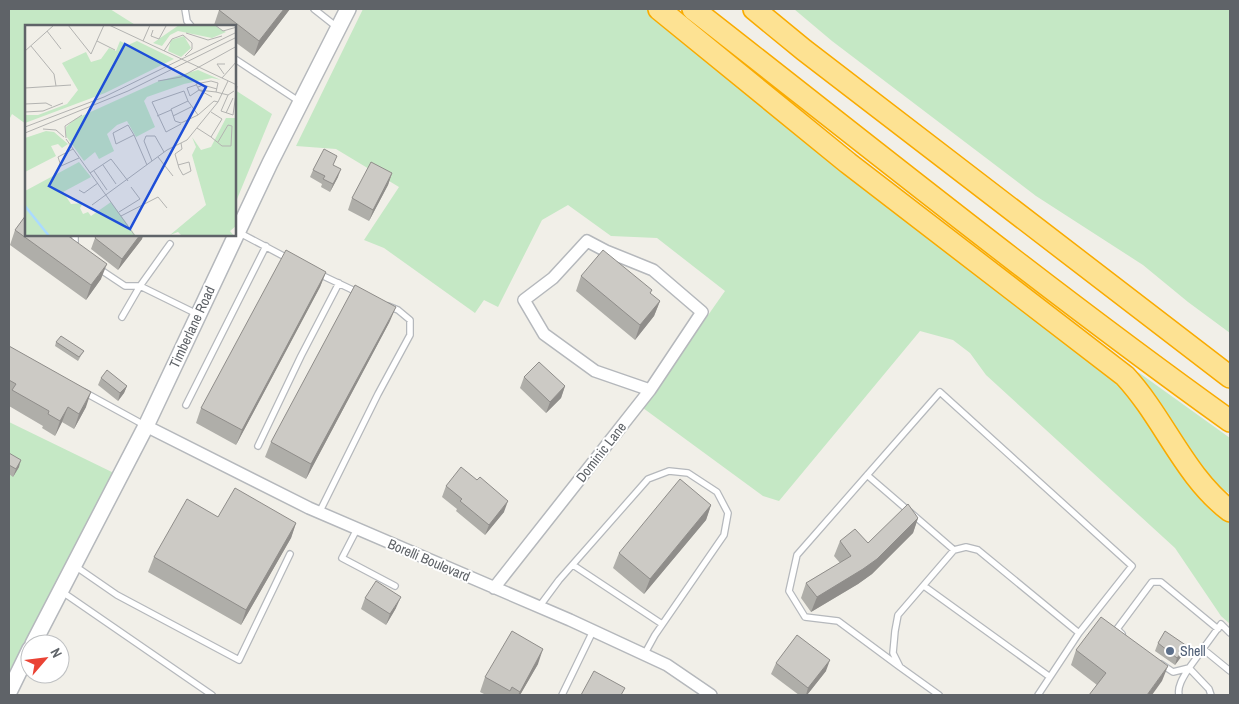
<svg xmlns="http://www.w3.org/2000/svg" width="1239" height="704" viewBox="0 0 1239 704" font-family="'Archivo Narrow',sans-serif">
<rect width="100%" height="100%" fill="#f1efe8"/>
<path fill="#c5e8c5" d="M9,9H110L137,26H26V124L12,114L9,120Z
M363,9H649L1106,369L1131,398L1202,502L1230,519V624L1221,616L1175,548L986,375L970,353L953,340L920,331L779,501L763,496L643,408L725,291L657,238L611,236L568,205L542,220L498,307L484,300L475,313L384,248L364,240L399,187L336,149L296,146Z
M794,9H1230V333L1188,302L1143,265L1036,196L832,41Z
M235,90L272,114L235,204Z
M1138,372L1230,438V494L1220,487H1217L1172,425Z
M9,422L118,475L9,695Z"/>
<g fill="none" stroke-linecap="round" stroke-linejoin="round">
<defs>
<path id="service" d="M185,9L187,21L191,26
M314,9L338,28
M235,59L300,102
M238,232L289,259
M75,235V247
M98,268L125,286H140L197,314
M317,273L359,293
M122,317L140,286L170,244
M84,392L146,426
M186,405L266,246
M258,446L301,356L339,283
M867,475L954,550
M319,513L378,394L410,335V320L398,310L388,306
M357,529L342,558L395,586
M573,565L662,624
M75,566L117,595L239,660L290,554
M924,586L1050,677
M61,591L212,695
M539,607L559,580L648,479L669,471L688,473L717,492L728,513L724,535L655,635L644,655
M1122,634L1117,629L1152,582H1161L1218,629
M1203,649L1230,671
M1161,664L1173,672L1189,668
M900,667L838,621L805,617L789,591L797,555L940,392L1132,566L1079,633
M562,695L593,631
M939,695L900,667L893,653L895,631L898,615L954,550L966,547L978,550L1079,633L1038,695
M1179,695C1177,686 1184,676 1189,668
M1211,695L1209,689L1189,668L1221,624L1230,633"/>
<path id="minor" d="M146,426L309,508L570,620L667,665L711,695
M494,588L650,390L702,312L653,270L606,251L587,241L553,278L524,300L544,334L595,371L650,390"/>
<path id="tertiary" d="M33,644L146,426L270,163L348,9
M9,692L30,649"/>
<path id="motorway" d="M659,9L848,163L1125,376C1164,418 1184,476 1230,511
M693,9C871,148 1047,290 1230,421
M754,9L804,50L1230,377"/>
</defs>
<use href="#service" stroke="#b5b8bc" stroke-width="8"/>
<use href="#minor" stroke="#b5b8bc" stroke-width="14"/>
<use href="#tertiary" stroke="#b5b8bc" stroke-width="18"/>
<use href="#motorway" stroke="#f9ab00" stroke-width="24"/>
<use href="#service" stroke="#fff" stroke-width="5.5"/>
<use href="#minor" stroke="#fff" stroke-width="11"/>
<use href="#tertiary" stroke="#fff" stroke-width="15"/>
<use href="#motorway" stroke="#fde293" stroke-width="21"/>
</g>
<path fill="#afaea9" d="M290,9L254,56L235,42V26H215L214,25L219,10Z
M334,165L338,177L330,192L321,187L322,184L310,177L313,170Z
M392,173L388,185L369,221L348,210L352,198Z
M15,230L101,279L86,300L10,245Z
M97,235H143L142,239L118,270L91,249L95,238Z
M326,272L320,287L236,445L196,423L201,408Z
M581,276L660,301L654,316L635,340L576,291Z
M390,321L306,479L265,457L271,442Z
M56,342L84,351L82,354L78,361L55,346Z
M9,346L86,407L74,429L62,422L55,436L42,428L43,426L9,406Z
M524,377L565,386L561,398L546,413L520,388Z
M101,378L127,386L124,393L118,401L98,385Z
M9,453L19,467L13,477L9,474Z
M446,486L504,512L485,535L456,511L457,509L442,497Z
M711,505L706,520L644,594L613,568L619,553Z
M218,517L296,523L291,538L241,625L148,572L154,557Z
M918,518L913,533L872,574L858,584L811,612L801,598L806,583L840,563L834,556L840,541L868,543Z
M365,598L396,608L386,625L361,609Z
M1158,643L1184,653L1175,665L1155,651Z
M1076,650L1162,681L1097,685L1071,665Z
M776,663L826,671L807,695H799L771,674Z
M538,664L520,695H486L480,692L485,677Z"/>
<path fill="#8f8d8a" d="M284,9H290L254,56L259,41Z
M341,169L338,177L330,192L333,184Z
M392,173L388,185L369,221L373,210Z
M140,235H143L142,239L118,270L122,259Z
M107,264L101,279L86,300L91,285Z
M326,272L320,287L236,445L242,430Z
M660,301L654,316L635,340L640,325Z
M396,307L390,321L306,479L311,464Z
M127,386L124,393L118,401L120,393Z
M565,386L561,398L546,413L550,402Z
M91,392L86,407L74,429L79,414Z
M68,407L62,422L55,436L60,421Z
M21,460L19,467L13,477L16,469Z
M508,501L504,512L485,535L489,525Z
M711,505L706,520L644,594L650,579Z
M918,518L913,533L872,574L858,584L811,612L817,597Z
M296,523L291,538L241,625L246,610Z
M401,597L396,608L386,625L390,614Z
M1187,646L1184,653L1175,665L1177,658Z
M543,649L538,664L520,695H518Z
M830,660L826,671L807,695H806L808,688Z
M1168,666L1162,681L1152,695H1147Z"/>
<path fill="#cccac5" stroke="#8f8d8a" d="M220,9H284L259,41L219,10Z
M324,149L337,156L333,165L341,169L333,184L323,179L325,176L313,170Z
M371,162L392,173L373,210L352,198Z
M26,215V235H67L107,264L91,285L15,230Z
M97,235H140L122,259L95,238Z
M286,250L326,272L242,430L201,408Z
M603,250L652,290L650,293L660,301L640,325L581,276Z
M355,285L396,307L311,464L271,442Z
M61,336L84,351L79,357L56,342Z
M9,346L91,392L79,414L68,407L60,421L48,414L49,411L12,390L16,384L9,380Z
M539,362L565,386L550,402L524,377Z
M107,370L127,386L120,393L101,378Z
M9,453L21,460L16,469L9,465Z
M461,467L477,480L480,477L508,501L489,525L460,501L462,499L446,486Z
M680,479L711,505L650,579L619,553Z
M235,488L296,523L246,610L154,557L187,499L218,517Z
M908,504L918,518L877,559L863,569L817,597L806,583L851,556L840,541L855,529L868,543Z
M376,581L401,597L390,614L365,598Z
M1101,617L1168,666L1147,695H1089L1106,673L1076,650Z
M512,631L543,649L520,692L512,687L510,691L485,677Z
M1165,631L1187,646L1177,658L1158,643Z
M797,635L830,660L808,688L776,663Z
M594,671L625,688L621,695H581Z"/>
<circle fill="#5c6f8a" stroke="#fff" stroke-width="2" cx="1170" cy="651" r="5"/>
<g text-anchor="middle" stroke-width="4" stroke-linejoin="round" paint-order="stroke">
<g font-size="14" fill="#5f6368" stroke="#fff">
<text transform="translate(192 327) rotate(-65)" y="5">Timberlane Road</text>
<text transform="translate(601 452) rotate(-52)" y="5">Dominic Lane</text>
<text transform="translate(429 560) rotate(23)" y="5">Borelli Boulevard</text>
</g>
<g font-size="14" fill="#4e5e75" stroke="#fff" text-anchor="start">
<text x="1180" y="656">Shell</text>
</g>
</g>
<g transform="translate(25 25)">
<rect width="211" height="211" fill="#f1efe8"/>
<path d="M154,0H189L201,7L187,13L153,6L145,10L137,21L128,18ZM159,11L166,23L156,32L143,26L146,15ZM95,16L103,20L112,16L149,34L80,68L0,98V90H13L42,79L53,65L37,38L61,27L66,37L76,34L84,23L91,26ZM173,45L196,55L187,53L159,59L122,72L119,76L130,102L111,112L102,96L92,100L82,109L89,126L74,134L70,127L59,136L41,111V102L50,94L134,56ZM201,93H211V201L205,206L209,211H157L153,207L145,210L181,180L167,130L171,122L167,112L176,125L186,122ZM21,106L29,107L43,119L37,123L33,119L26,121L31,131L0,147V113ZM54,137L66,152L38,167L46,179L58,178L55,183L58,189L63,187L66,191L86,177L111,211H0V166Z" fill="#c5e8c5"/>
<path fill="none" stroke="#aadaff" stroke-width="2.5" d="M0,181L24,211"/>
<path fill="none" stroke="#b3b3b1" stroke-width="1" d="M43,0L66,29L79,0M84,0L212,60M190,0L198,6L212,2M128,5L126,11L134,14L141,1M22,6L36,24M161,8L183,15L197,11M72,16L90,25M118,16L125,0M6,21L29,49L31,61M0,26L29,0M139,26L147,14L158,10L167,18V24L160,31M199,49L192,39H200M197,53L212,36M133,56L156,52L212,21M171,60L162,63L165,71L174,65L187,72M173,62L178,60L192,64M0,63L46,60M191,67L174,65L171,59L186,56L193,58L191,67L203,70L209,66M203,70L196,86L208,90L212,61M0,79L21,78L27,81M0,87L18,86L38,78M201,88L208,73M173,90L163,76L146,84L150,96L156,98L173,90L189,76L193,77M132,91L146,85M148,91L166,82M156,99L141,107L127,77L159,66L163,76M0,102L79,72L212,7M172,103L186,112L197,94L186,87M18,104L31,105L39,112M0,108L103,66L212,12M109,110L91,119L88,108L103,100L109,110L122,140M186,112L197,121H206L207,101L203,100L193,117M41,113L40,101L57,90M41,114L110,211M48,124L33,132L36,141L54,133M133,132L148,151M127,136L119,116L121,111H130L139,127M78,140L91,159M153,140L164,137L166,146L158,150L154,143L150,129L157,124L156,118M69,146L82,165M65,148L86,134L103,156M54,165L59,168L73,158M67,180L142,125L162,115L193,77L203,56M94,187L115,174L106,162M96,191L133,172L142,183"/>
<path fill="#1d4ed8" fill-opacity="0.15" stroke="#1d4ed8" stroke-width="2.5" d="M100,19L181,62L105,204L24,161Z"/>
<rect width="211" height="211" fill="none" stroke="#5f6368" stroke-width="2.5"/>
</g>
<rect width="1239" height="704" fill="none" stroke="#5f6368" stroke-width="20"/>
<g transform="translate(45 659) rotate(62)"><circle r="24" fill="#ffffff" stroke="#bfc1c3"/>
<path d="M0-4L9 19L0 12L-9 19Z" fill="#ea4335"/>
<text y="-8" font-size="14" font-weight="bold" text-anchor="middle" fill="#5f6368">N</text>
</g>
</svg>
